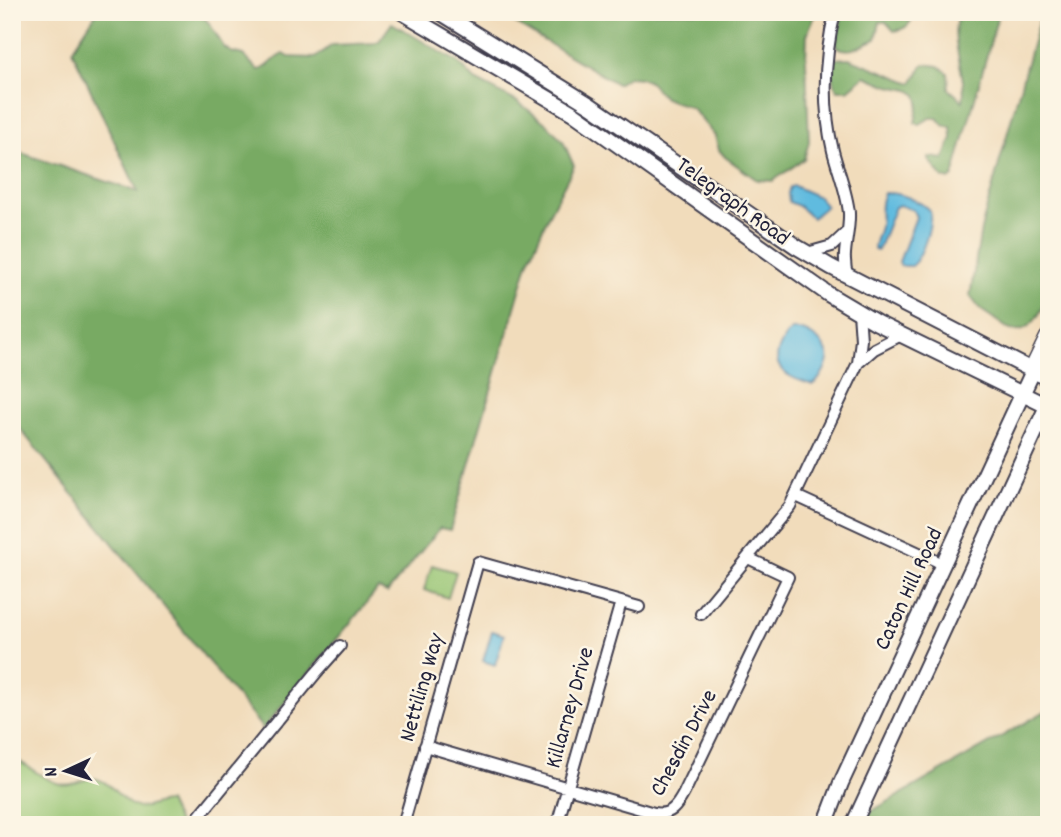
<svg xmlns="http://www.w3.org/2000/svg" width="1061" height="837" viewBox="0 0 1061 837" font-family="Dekko,sans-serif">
<rect width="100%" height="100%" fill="#fcf5e5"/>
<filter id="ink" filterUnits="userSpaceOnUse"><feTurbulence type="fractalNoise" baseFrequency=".0143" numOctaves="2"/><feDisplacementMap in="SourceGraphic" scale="14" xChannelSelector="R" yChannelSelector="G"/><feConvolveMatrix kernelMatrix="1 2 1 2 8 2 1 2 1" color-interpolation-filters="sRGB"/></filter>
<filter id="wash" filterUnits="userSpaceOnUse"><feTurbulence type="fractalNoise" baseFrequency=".00686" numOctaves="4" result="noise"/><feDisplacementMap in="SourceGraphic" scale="28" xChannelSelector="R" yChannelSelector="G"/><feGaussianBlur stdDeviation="1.57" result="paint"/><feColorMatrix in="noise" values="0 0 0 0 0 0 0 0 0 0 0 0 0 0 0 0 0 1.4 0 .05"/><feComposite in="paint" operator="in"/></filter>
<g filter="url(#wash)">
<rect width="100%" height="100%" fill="#f1dcbb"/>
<path fill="#96c472" stroke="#5c7356" stroke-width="2" d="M432,565L456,572L448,598L424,590Z
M12,758C29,765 43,780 60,784C76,788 86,773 102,781C115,787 122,803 136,807C149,810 156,801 168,802L179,825H12Z"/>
<path fill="#78aa64" stroke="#4d6650" stroke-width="2" d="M97,12H199L209,23L224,47L231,52L243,55L258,70C269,69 273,57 284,54L289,57L315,58L332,45L374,43L379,41L392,23L459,63L475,80L518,102L547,124L563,141L574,166L549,214L528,263L450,530L440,528L387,593L378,589L263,729L12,419V150L138,192L72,50Z
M496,12H816L807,35L806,60L809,142L804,159L773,181L757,180L725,157L719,150L715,136L692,108L664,98L651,83L641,78L628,77L617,84Z
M843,12L894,15L915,14C909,25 907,29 894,31L886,22H880L876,39C862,44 852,55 837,47L836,43Z
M960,12H999L953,177L949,180L943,178L929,160V157L944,159L952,138L951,127L943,125L937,118H930L920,124L915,123L919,102L917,95L909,90L889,86L865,76L848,90H838C831,82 831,68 835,59L849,58L912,83L924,64L939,66L948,73L949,89L963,101C968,74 946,36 960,12Z
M1041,12H1049V294C1041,311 1033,334 1010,330L980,309L970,296L981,229Z
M1049,709V825H862L865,815Z"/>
<path fill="#61bbdf" stroke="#426e8d" stroke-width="2" d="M794,186L819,197L826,206L812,218L799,206L789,202L788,193L790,187Z
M884,193C899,192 919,200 930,211C932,227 923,254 912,266H901L899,262L916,217L913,210L899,205L895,207L878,250L874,249C874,242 878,235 880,227C882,216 878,204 884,193Z
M792,330C805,328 824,341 828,355C830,363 819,381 813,385C796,380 770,372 779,349C782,341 785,335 792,330Z
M492,631L504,635L495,665L483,661Z"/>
</g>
<g filter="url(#ink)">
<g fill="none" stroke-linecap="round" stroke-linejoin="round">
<defs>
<path id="minor" d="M835,12C824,58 822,105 833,151C838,171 847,192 849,213C850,236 840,254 848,277
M807,253L832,246L847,232
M858,363L874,349L901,335
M796,496L943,564
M701,614L790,506L858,363L861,340L859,312
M425,746L654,813C671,816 677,806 684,793L788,577L748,558
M192,825L316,673L340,646
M403,825L478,562L639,607
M557,825L621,602"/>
<path id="secondary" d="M402,12L573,113L828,294L877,323L1049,407
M440,12L590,105L797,247L831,267L1049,379
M825,825L841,783L1033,371
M853,825L1049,402"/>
<path id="trunk" d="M1033,371L1049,338"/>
</defs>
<use href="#minor" stroke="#413e4e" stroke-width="14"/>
<use href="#secondary" stroke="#413e4e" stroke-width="18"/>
<use href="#trunk" stroke="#413e4e" stroke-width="21"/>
<use href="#minor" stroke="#fff" stroke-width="10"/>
<use href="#secondary" stroke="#fff" stroke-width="14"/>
<use href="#trunk" stroke="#fff" stroke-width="18"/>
</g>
</g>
<g text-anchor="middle" stroke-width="5" stroke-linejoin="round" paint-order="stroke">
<g font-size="23" fill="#22223b" stroke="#fcf5e5">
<text transform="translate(734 200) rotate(36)" y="8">Telegraph Road</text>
<text transform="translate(907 588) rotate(-65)" y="8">Caton Hill Road</text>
<text transform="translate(420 687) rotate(-74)" y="8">Nettiling Way</text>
<text transform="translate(568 707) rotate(-74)" y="8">Killarney Drive</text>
<text transform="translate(682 742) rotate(-62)" y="8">Chesdin Drive</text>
</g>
</g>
<rect width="1061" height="837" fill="none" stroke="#fcf5e5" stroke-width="42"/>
<g transform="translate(66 771) rotate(266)" stroke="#fcf5e5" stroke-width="5" paint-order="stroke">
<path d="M0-5L12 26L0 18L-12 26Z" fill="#22223b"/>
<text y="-10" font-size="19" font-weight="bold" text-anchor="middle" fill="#22223b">N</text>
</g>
</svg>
